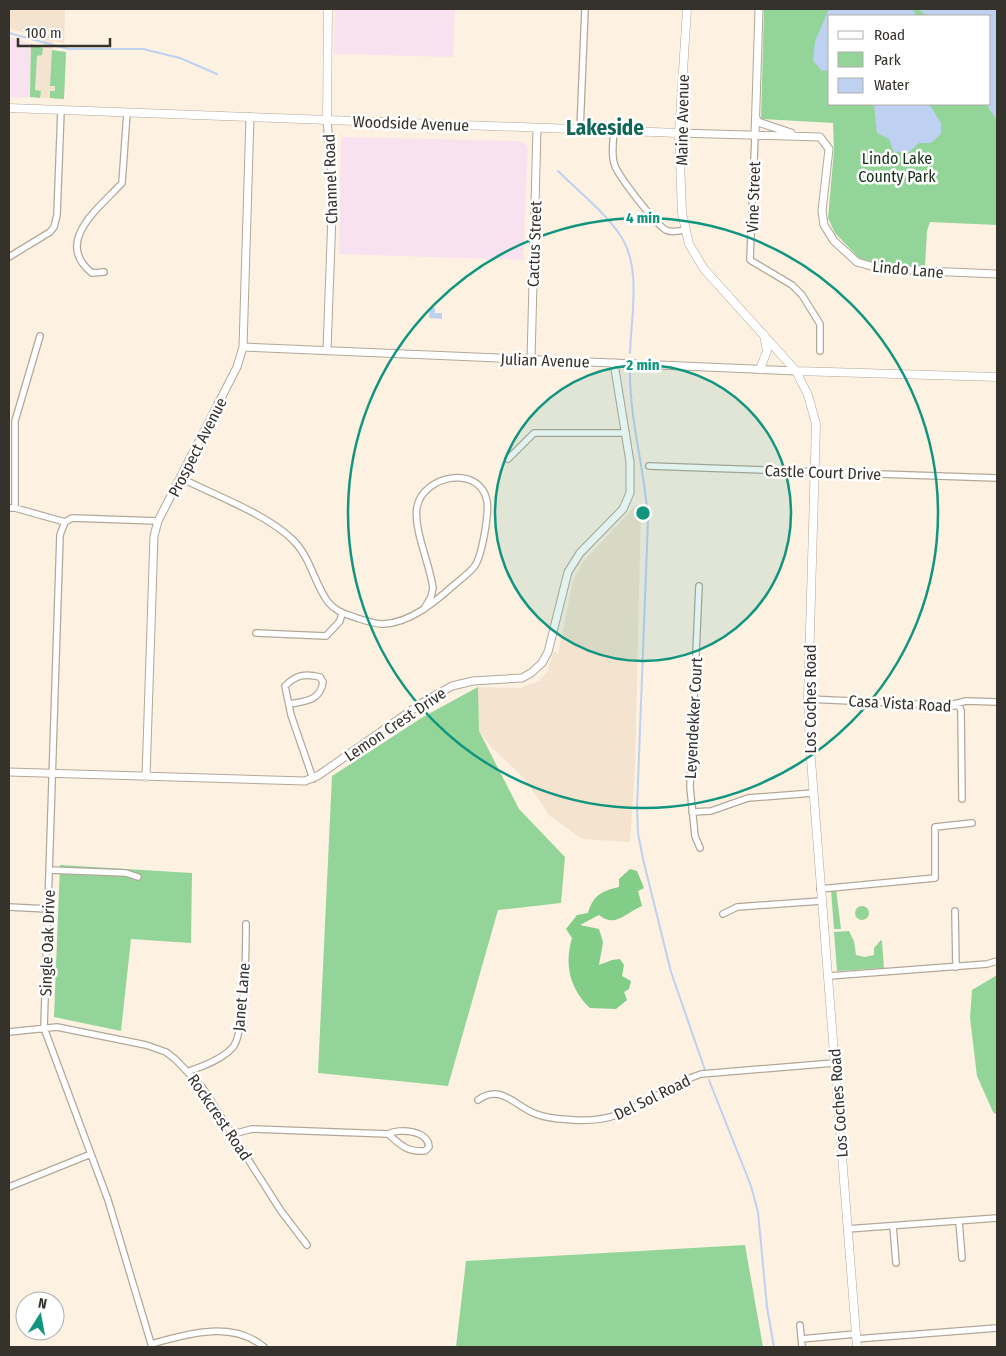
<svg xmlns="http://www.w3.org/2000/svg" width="1006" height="1356" viewBox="0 0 1006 1356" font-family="'Fira Sans Condensed',sans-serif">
<rect width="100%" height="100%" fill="#fdf1e2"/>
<path fill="#f8e2ef" d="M335,9H455L453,57L334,54Z
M9,37L31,44L30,97L9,98Z
M346,137L521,141L528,146L523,260L339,254L341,140Z"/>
<path fill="#f3e3cf" d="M9,9H65L64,43L53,41L52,50L66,52L64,99L30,97L31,44L43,48L44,39L9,28Z
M636,505H641L635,767L630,842L582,839L550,816L524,778L493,749L479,731L478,687L520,688L539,681L547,672L554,651L558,654L573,580L583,562Z"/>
<path fill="#93d598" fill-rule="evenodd" d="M764,9H997V225L930,222L927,231L925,267L870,264L859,258L835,233L828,218L834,150L833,123L761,119ZM830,16H990V104H830Z
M31,44L43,48L42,55L37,56L35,90L41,91L40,98L30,97Z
M52,50L66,52L64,99L50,98V91H55V86H50Z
M478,687L479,731L519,809L565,857L561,903L498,910L448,1086L318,1073L332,776L423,717Z
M60,865L192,873L191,943L131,939L121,1031L54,1017Z
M836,889L841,929H834L831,890Z
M855 913a7 7 0 1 1 14 0a7 7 0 1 1-14 0Z
M849,931L854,941L856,955L865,957L874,955V948L881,940L882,941L884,968L837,971L834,932Z
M997,975V1115L993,1112L977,1076L970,1018L972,990Z
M745,1245L763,1347H456L466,1261Z"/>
<path fill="#82cd88" d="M630,869L637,871L644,888L638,891L642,906C624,914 615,928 599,915L580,925L599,929L603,942L599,965L612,960L620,959L624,965L622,976L631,981L629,989L624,992L627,1000L616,1009L590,1008C570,989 564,965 572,938L566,929L577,915L588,913C593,895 602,891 619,887V879Z"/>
<path fill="#bed1f1" d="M829,9H913L916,16H830V70L822,71L813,61L815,41Z
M918,9H997V120L986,104H990V16H928Z
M874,104H929L941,123V134L931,143H919L909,152H894L889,139L877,133Z
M430,308H435V313H442V319L429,318Z"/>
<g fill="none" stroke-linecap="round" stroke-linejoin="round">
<path stroke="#bed1f1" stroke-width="2" d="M9,33L68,49H143L180,58L217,74
M558,171C577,190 605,212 620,235C642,267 631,317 630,353
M630,373C630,423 645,470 648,520L637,808L638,833L643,859L671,972L705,1070
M709,1080L751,1186L758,1212L767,1307L774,1347"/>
<defs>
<path id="minor" d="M580,130L585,9
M614,131C613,142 611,156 615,166C620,178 656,225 666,230C671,233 679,231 685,230
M755,136L750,260L792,285L802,295L820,324V351
M9,257L50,232L54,227L57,215L61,110
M104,272L92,273C53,242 99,208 122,183L127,113
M508,459L534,433H626
M649,466L997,478
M181,478C216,496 265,513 293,540C311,558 314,583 328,602C336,612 346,614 357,618C366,621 374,624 383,624C410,623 435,602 454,585C461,579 469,573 474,567C482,557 489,514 487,501C480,464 423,475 417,507C413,529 430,564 433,588L431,597L424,609
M9,508H15L65,522
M15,508V421L40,336
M65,522L60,535L44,1028L108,1200L152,1347
M65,522L72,518L158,521
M699,586L690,787L695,836L700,848
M256,633L326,636L340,621L342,613
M808,699L959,706L961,710L962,799
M290,704C306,701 320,701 323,682L320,677C305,673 296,675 285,686L291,715L313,779
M954,704L966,701L997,702
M692,812L711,811L748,798L813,793
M49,870L126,873L138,877
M820,889L935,878V827L972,823
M9,907L48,909
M955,911L956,967
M723,914L737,907L821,901
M829,976L987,964L997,961
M9,1032L57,1027L146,1045L166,1052L175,1059L202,1087L281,1211L307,1245
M189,1071C204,1066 223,1059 233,1047C245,1033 246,946 246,924
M478,1100C501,1083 516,1107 536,1114C548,1119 561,1119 574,1120C631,1124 653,1090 701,1074L834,1063
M233,1134L252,1129L388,1134C401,1145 406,1152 425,1151L429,1147C428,1130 399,1128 388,1134
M9,1187L91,1154
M959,1221L962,1258
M893,1226L896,1263
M847,1229L997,1218
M800,1325L802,1347
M801,1339L856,1334
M856,1339L997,1328
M151,1344C187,1334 232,1320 264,1347"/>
<path id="tertiary" d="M756,118L758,122L791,133
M679,133L820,137L829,149L822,211L824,225L834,241L857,262L881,269L997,274
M755,136L759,9
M243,347L796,371
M327,350L333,188L327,120
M531,360L537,128
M9,772L305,781L319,775L422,703L452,686L473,681L522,678L531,673L542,663L548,652L568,572L580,553L623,509L630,493V462L614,363
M146,777L154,536L158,521L237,367L243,347L250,117"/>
<path id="secondary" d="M687,9L679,133L682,213L689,244L704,269L796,371L808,395L816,424L808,699L810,747L857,1347
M9,108L679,133
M327,120L328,9
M760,369L767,351L764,335
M796,371L997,377"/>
</defs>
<use href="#minor" stroke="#b2a89a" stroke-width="8"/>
<use href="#tertiary" stroke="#b2a89a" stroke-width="9"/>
<use href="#secondary" stroke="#b2a89a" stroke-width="9"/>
<use href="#minor" stroke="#fff" stroke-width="5.5"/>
<use href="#tertiary" stroke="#fff" stroke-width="7"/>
<use href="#secondary" stroke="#fff" stroke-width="8"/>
</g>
<circle cx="643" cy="513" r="148" fill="#12957f" fill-opacity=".12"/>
<g fill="none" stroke="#12957f" stroke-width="2.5">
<circle cx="643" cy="513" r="148"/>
<circle cx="643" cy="513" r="295"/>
</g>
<g text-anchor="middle" stroke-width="5" stroke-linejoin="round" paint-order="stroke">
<g font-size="16" fill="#35312b" stroke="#fff">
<text transform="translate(682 120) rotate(-89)" y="6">Maine Avenue</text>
<text transform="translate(411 123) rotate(2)" y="6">Woodside Avenue</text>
<text transform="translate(330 179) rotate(-92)" y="6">Channel Road</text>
<text transform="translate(753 197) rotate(-88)" y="6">Vine Street</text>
<text transform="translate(534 244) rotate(-88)" y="6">Cactus Street</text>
<text transform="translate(908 269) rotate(5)" y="6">Lindo Lane</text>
<text transform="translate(545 360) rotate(2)" y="6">Julian Avenue</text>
<text transform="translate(197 447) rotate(-63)" y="6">Prospect Avenue</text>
<text transform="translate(823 472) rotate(2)" y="6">Castle Court Drive</text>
<text transform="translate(810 699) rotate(-90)" y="6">Los Coches Road</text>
<text transform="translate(900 703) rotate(3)" y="6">Casa Vista Road</text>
<text transform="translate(693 718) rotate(-87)" y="6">Leyendekker Court</text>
<text transform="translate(395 724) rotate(-34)" y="6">Lemon Crest Drive</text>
<text transform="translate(47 943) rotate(-88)" y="6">Single Oak Drive</text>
<text transform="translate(241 997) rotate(-85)" y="6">Janet Lane</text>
<text transform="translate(652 1097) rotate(-26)" y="6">Del Sol Road</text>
<text transform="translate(838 1103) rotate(-94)" y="6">Los Coches Road</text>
<text transform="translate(220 1117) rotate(56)" y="6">Rockcrest Road</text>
</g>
<g font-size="16" fill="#123116" stroke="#fff">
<text x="897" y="164">Lindo Lake<tspan x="897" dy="18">County Park</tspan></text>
</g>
<g font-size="21" font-weight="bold" fill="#106656" stroke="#fff">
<text x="605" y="135">Lakeside</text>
</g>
</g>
<circle cx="643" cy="513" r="8" fill="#12957f" stroke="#fff" stroke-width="2.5"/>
<g font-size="15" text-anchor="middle" font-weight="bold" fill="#12957f" stroke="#fff" stroke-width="5" stroke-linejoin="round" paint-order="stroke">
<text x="643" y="223">4 min</text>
<text x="643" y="370">2 min</text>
</g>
<rect width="1006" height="1356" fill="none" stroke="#35312b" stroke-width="20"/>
<rect x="828" y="15" width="162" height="90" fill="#ffffff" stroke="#aeadaa"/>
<rect x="838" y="31" width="25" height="8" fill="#ffffff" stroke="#aeadaa"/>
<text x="874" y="40" font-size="15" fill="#35312b">Road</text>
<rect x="838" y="52" width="25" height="15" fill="#93d598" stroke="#aeadaa"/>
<text x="874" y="65" font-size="15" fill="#35312b">Park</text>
<rect x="838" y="78" width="25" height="15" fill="#bed1f1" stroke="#aeadaa"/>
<text x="874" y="90" font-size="15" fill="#35312b">Water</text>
<g transform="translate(40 1316) rotate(11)"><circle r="24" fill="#ffffff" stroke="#aeadaa"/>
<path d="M0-4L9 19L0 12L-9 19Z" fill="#12957f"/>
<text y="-8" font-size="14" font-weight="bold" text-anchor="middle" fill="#35312b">N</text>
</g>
<path d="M18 38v8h92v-8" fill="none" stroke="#35312b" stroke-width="2.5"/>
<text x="25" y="38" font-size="15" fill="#35312b" stroke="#ffffff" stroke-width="4" paint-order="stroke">100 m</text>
</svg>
